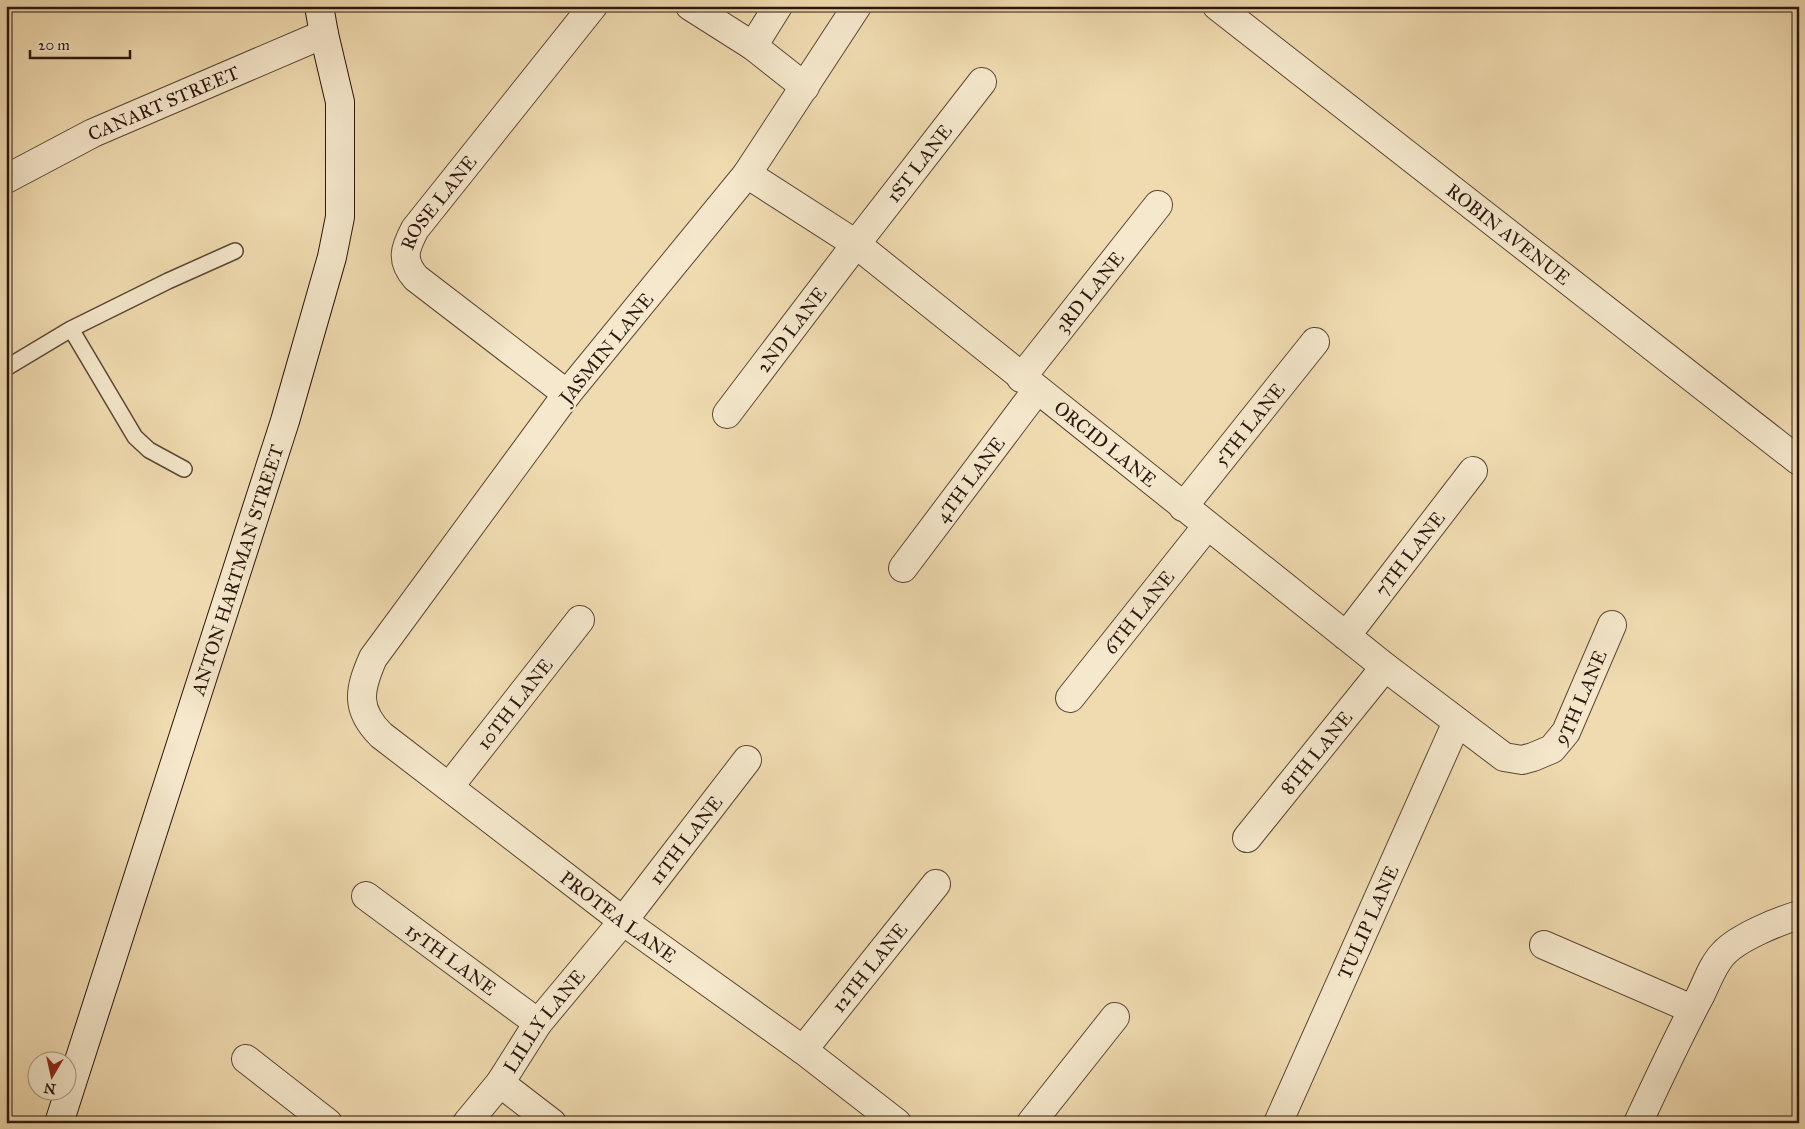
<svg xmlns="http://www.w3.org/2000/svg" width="1805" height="1129" viewBox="0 0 1805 1129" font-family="'IM FELL Great Primer',serif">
<rect width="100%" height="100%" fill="#f0dbb0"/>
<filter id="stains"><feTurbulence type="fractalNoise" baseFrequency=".004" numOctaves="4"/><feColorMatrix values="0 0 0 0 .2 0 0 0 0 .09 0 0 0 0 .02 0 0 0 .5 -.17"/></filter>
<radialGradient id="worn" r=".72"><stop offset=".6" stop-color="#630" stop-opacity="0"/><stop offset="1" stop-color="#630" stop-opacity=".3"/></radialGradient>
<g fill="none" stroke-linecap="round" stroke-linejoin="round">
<defs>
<path id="lane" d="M71,329L135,437L149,450L184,469
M6,368L71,329L168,281L235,251"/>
<g id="street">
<path d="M690,6L753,46L805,87"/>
<path id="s1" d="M857,6L747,174L567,394L373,658C359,690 355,709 381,735L623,921L803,1050L897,1123"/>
<path id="s2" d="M1217,6L1799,461"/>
<path d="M753,46L778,6"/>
<path id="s3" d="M747,174L856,244L1385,667L1504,757L1522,760L1533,757L1552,749L1566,732L1612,625"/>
<path id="s4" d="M6,179L93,133L324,34"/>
<path id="s5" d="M1021,378L1158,205"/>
<path id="s6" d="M567,394L416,278C400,260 405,248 415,229L593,6"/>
<path id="s7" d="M727,414L856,244L982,82"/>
<path id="s8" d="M1183,507L1315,342"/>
<path id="s9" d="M903,568L1037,390"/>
<path id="s10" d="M1346,636L1473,471"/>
<path id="s11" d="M1070,698L1207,526"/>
<path id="s12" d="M449,787L580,620"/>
<path id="s13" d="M1247,838L1385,667"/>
<path id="s14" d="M366,896L538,1023"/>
<path d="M1544,945L1692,1009"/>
<path id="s15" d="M803,1050L936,884"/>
<path d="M246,1059L328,1123"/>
<path d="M500,1083L552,1123"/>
<path id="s16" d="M467,1123L500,1083L538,1023L623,921L747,760"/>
<path d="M1031,1123L1115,1017"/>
<path id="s17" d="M1278,1123L1457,722"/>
<path d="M1638,1123C1658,1080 1678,1037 1700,996C1707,982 1713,964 1724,953C1739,937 1779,921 1799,915"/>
</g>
<g id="secondary">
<path id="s18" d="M59,1123L285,421L332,257L340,217V102L324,34L319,6"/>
</g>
</defs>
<use href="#lane" stroke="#5c4736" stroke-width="18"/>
<use href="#street" stroke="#5c4736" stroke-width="30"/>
<use href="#secondary" stroke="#2b160e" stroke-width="30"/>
<use href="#lane" stroke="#f5e8cc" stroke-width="15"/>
<use href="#street" stroke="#f5e8cc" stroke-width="28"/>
<use href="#secondary" stroke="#f5e8cc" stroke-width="28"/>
</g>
<g text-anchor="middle" stroke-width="4.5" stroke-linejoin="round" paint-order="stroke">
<g font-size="19" fill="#2b160e" stroke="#f5e8cc">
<text dy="7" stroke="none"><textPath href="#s4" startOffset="175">CANART STREET</textPath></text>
<text dy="7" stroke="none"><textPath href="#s7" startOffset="316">1ST LANE</textPath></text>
<text dy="7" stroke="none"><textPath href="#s6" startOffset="279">ROSE LANE</textPath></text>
<text dy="7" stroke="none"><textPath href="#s2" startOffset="370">ROBIN AVENUE</textPath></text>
<text dy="7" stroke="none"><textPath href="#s5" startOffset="110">3RD LANE</textPath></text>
<text dy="7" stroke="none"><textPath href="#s7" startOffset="106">2ND LANE</textPath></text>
<text transform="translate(606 348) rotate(-51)" y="7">JASMIN LANE</text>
<text dy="7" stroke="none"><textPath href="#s8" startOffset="106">5TH LANE</textPath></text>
<text dy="7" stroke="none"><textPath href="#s3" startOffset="449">ORCID LANE</textPath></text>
<text dy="7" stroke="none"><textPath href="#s9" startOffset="111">4TH LANE</textPath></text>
<text dy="7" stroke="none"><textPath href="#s10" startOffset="104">7TH LANE</textPath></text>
<text dy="7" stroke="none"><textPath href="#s18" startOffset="581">ANTON HARTMAN STREET</textPath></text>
<text dy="7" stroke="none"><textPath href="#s11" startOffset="110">6TH LANE</textPath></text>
<text dy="7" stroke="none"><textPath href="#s3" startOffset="1066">9TH LANE</textPath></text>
<text dy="7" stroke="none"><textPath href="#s12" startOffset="106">10TH LANE</textPath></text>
<text dy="7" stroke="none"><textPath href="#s13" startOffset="110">8TH LANE</textPath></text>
<text dy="7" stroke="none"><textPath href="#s16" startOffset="358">11TH LANE</textPath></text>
<text dy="7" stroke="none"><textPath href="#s1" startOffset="1196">PROTEA LANE</textPath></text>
<text dy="7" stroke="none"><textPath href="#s17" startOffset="220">TULIP LANE</textPath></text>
<text dy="7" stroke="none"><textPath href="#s14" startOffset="106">15TH LANE</textPath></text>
<text dy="7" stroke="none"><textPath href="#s15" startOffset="106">12TH LANE</textPath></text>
<text dy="7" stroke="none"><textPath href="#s16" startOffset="128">LILLY LANE</textPath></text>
</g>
</g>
<rect width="1805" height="1129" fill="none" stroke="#f0dbb0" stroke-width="25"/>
<rect x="8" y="8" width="1790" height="1114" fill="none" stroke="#2b160e" stroke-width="2.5"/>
<rect x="12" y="12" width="1780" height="1104" fill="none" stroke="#2b160e"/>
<g transform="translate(52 1076) rotate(189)"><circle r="24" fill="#f5e8cc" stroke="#a49480"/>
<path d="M0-4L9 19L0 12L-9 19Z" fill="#8f2418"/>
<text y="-8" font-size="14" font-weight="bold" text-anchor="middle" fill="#2b160e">N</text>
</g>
<path d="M30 50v8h100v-8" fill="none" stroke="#2b160e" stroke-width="2.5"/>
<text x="38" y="50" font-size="15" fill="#2b160e" stroke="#f5e8cc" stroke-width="4" paint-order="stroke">20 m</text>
<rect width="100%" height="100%" filter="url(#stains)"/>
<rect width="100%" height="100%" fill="url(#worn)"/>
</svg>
